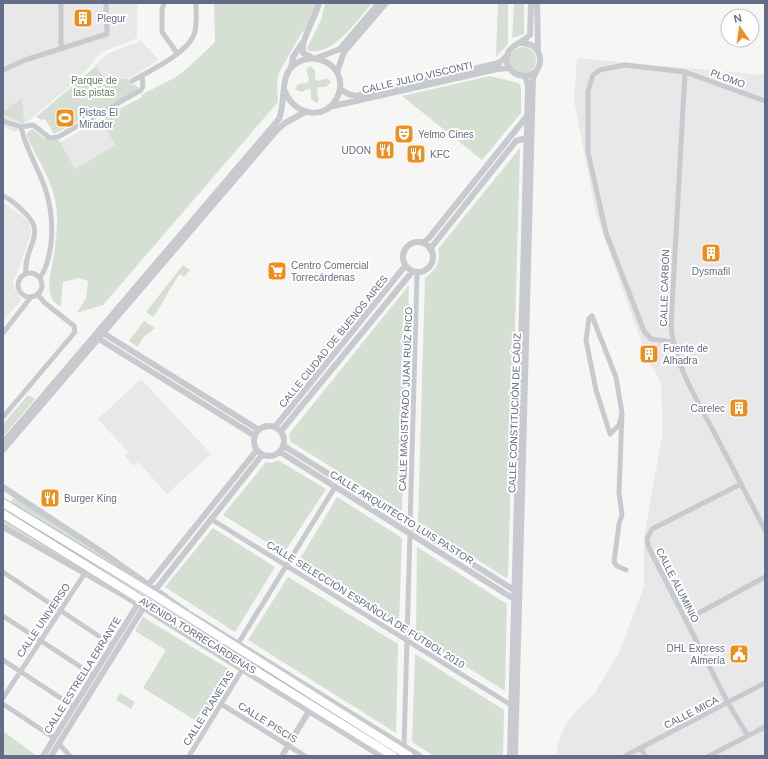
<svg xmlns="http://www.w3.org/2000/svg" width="768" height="759" viewBox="0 0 768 759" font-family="Arial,sans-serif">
<rect width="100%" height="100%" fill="#f6f7f4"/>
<path fill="#e7e8e7" d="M3,3H137V38L100,53L90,66L68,88L15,132L3,127Z
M141,41L159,60L128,79L123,78L114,83L108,82L95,65L109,53Z
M577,58L765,75V756H556L558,743L565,725L577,710L594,694L619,653L644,586V537L663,431L661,384L654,369L648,361L596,214L574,100Z
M100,119L115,145L75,169L59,143Z
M3,202L29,222L31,233L17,274L13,279L14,288L21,300L3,321Z
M141,379L211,454L167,494L138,462L134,466L124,455L128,452L98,419Z"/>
<path fill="#d5dfd4" d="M214,3H319L315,17L301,34L280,71L277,80L278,102L103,305L77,313L86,298L88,281L79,278L63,282L61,306C44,301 50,277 52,265C55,251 57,234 57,219C58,187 38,162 26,134L32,129L44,138L59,140L75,169L115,145L100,119L142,97L141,95L176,77L190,66L215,42Z
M325,3H372C358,19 334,56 309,51L307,48L321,20Z
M498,3H508V44L496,57Z
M514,3H524V34L512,38Z
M510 60a13 13 0 1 1 26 0a13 13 0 1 1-26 0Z
M96,66L108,82C116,83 120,78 128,79L132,85L135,84L139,89L54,134L45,119L42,120L36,117Z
M310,66L315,70V79L318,81L327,78L331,82L326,87H319L317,90L319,101L316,103L311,99V90L308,89L301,92L295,89L298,84L307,83L309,80L306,70Z
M490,76L519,83L521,88V113L482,160L402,96Z
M22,98L24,124L3,114V112Z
M520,148L508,577L506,578L418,522L425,278C436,270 441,262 438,249Z
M183,265L190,270L184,277L180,274C169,288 164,303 153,317L146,312Z
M409,285L402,511L291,442L289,434Z
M144,321L155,328L142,339L138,347L129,341Z
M28,395L35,399L3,437V424Z
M278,460L326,489L284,553L223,515L266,462L272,463Z
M14,497L153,589L9,504Z
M337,497L402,538L399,625L298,562Z
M3,517L387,756L124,593L3,525Z
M213,528L275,567L235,632L165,587Z
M417,547L507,604L505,691L416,635Z
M288,577L398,644L396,733L248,640Z
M143,617L235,673L203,725L143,688L166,650L135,631Z
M415,654L504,710L503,756H434L412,742Z
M120,693L135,702L131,709L116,700Z
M3,731L37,756H5L3,754Z"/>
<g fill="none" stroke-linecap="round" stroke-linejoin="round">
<defs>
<path id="primary" d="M3,503L154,595L409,756
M3,514L393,756"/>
</defs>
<use href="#primary" stroke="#bbbdc2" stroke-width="10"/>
<path stroke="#c9cacf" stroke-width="5" d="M164,3L162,10V32L177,53
M61,49V3
M3,70L25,60L107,34L106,3
M685,72L671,325C674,364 696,398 714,432C731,465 748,498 765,530
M132,81C149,71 191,52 195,31C197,23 196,12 196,3
M3,121L21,127
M3,196C11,199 17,205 23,211C49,234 23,247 26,273
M18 285a12 12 0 1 1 24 0a12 12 0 1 1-24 0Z
M40,278C55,254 54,217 46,191C39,169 26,150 21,127L33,125L50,138L58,137L141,90L143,86L142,75
M3,333L31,297
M673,342L651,339L644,331L606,233L588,152V91L593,75L600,70L625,65L685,72L765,101
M622,413L619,425L610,434L596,390L586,340L589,318L592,316L616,377L622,413L619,493L622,515L619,524L614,562L617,566L626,570
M3,417L75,332L74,326L45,303L37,294
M741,484L652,529L647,539L649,548L728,703L748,736
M211,519L511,705
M410,526L417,273
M3,572L112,645
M3,616L93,675
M686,620L765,577
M239,642L335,487
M3,660L74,707
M3,698L85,573
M3,704L54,738
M221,704L305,756
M59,744L70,756
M404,746L410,533
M641,748L645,756
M189,756L242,670
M625,756L765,683
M709,756L765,727"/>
<path stroke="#c9cacf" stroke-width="6" d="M537,3L538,50
M520,43C536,42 545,56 537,70C525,83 501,72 508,53C512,44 523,42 530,35L531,3
M311,57L303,53C300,40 316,17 319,3
M317,58L340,49L379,3
M291,68L293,57L303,42
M337,72L344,52L386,3
M340,89L348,94L356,96L499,63L508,55
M329,107L497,69L509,68
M403 257a15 15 0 1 1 30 0a15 15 0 1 1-30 0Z
M423,243L429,238L527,116
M430,249L516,141L530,137
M103,333L259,430
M99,339L255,436
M254 441a15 15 0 1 1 30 0a15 15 0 1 1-30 0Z
M275,427L405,266
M281,431L412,272
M3,443L279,119C285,104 281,80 290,69C309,46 348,64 339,93C330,122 294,117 285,91
M284,446L514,590
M3,450L277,130L285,123L305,112
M280,452L514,599
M3,487L102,552L187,612
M3,527L123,595L381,756
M149,584L257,450
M156,589L262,455
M190,614L420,756
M43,756L138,604
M51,756L144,607
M282,756L309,711
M510,756L527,126L528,85L525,76
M515,756L533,78L536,72"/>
<use href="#primary" stroke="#fff" stroke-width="8"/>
</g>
<defs>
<symbol id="building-square" viewBox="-11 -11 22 22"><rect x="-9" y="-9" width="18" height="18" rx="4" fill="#ef8e1c" stroke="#fff"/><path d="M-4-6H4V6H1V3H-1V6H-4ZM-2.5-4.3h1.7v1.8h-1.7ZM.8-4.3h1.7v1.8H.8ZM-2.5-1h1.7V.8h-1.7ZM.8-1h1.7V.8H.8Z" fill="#fff"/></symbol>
<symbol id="stadium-square" viewBox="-11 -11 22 22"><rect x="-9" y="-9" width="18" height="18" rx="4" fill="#ef8e1c" stroke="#fff"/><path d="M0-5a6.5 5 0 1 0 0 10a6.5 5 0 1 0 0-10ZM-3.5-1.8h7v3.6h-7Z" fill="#fff"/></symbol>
<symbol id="theatre-square" viewBox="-11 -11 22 22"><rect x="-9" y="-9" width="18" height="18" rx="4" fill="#ef8e1c" stroke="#fff"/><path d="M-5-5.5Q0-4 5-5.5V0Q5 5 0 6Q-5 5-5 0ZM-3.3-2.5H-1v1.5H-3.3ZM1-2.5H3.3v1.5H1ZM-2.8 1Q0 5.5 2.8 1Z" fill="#fff"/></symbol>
<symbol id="restaurant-square" viewBox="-11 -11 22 22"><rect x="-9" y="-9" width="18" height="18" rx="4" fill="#ef8e1c" stroke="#fff"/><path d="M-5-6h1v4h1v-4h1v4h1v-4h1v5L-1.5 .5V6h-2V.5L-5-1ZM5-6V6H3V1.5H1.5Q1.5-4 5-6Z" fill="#fff"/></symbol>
<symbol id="supermarket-square" viewBox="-11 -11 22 22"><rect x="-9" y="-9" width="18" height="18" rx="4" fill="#ef8e1c" stroke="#fff"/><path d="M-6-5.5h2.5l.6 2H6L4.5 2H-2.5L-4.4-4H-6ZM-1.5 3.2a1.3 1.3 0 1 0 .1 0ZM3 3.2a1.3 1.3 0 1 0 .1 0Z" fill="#fff"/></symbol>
<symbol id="civic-square" viewBox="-11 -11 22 22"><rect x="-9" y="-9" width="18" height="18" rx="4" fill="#ef8e1c" stroke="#fff"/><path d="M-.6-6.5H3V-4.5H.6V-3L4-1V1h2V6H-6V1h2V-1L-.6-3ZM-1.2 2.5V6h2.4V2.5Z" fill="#fff"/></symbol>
</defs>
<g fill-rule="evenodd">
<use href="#building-square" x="72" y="7" width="22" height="22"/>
<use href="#stadium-square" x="54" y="107" width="22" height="22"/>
<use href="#theatre-square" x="393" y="123" width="22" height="22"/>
<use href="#restaurant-square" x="374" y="139" width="22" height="22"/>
<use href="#restaurant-square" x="405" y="143" width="22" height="22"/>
<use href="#building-square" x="700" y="242" width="22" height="22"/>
<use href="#supermarket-square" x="266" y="260" width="22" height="22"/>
<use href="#building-square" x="638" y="343" width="22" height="22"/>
<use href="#building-square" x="728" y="397" width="22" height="22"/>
<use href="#restaurant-square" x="39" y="487" width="22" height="22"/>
<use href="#civic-square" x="728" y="643" width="22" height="22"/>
</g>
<g text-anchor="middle" stroke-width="4" stroke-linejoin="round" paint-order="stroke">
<g font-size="10" fill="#646d87" stroke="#fff" text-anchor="start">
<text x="97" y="22">Plegur</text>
<text x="79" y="116">Pistas El<tspan x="79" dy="12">Mirador</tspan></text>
<text x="418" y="138">Yelmo Cines</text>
<text x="371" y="154" text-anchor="end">UDON</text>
<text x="430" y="158">KFC</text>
<text x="291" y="269">Centro Comercial<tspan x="291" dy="12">Torrecárdenas</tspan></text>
<text x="711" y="275" text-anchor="middle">Dysmafil</text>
<text x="663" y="352">Fuente de<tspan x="663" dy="12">Alhadra</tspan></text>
<text x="725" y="412" text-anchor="end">Carelec</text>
<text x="64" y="502">Burger King</text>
<text x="725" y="652" text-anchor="end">DHL Express<tspan x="725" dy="12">Almería</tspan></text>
</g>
<g font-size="10" fill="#646d87" stroke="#fff">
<text transform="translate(417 77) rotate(-13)" y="4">CALLE JULIO VISCONTI</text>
<text transform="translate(728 78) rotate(20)" y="4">PLOMO</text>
<text transform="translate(664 288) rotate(-88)" y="4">CALLE CARBÓN</text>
<text transform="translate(333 341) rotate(-51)" y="4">CALLE CIUDAD DE BUENOS AIRES</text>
<text transform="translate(405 399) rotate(-88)" y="4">CALLE MAGISTRADO JUAN RUÍZ RICO</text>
<text transform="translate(514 413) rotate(-88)" y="4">CALLE CONSTITUCIÓN DE CÁDIZ</text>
<text transform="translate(402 517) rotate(32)" y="4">CALLE ARQUITECTO LUIS PASTOR</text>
<text transform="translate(678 585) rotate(63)" y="4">CALLE ALUMINIO</text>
<text transform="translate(366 604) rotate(32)" y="4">CALLE SELECCIÓN ESPAÑOLA DE FÚTBOL 2010</text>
<text transform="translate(43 620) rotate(-56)" y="4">CALLE UNIVERSO</text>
<text transform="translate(198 635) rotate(32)" y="4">AVENIDA TORRECÁRDENAS</text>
<text transform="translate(82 675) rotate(-58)" y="4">CALLE ESTRELLA ERRANTE</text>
<text transform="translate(208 708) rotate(-58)" y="4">CALLE PLANETAS</text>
<text transform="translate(691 712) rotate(-27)" y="4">CALLE MICA</text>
<text transform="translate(268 722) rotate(32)" y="4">CALLE PISCIS</text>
</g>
<g font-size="10" fill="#637d66" stroke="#fff">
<text x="94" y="84">Parque de<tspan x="94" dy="12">las pistas</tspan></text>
</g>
</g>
<rect width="768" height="759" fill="none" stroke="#646d87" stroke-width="8"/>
<g transform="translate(740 28) rotate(347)"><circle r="19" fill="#ffffff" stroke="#c1c5cf"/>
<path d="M0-3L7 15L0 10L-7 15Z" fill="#ef8e1c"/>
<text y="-6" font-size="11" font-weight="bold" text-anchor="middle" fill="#646d87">N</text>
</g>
</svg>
